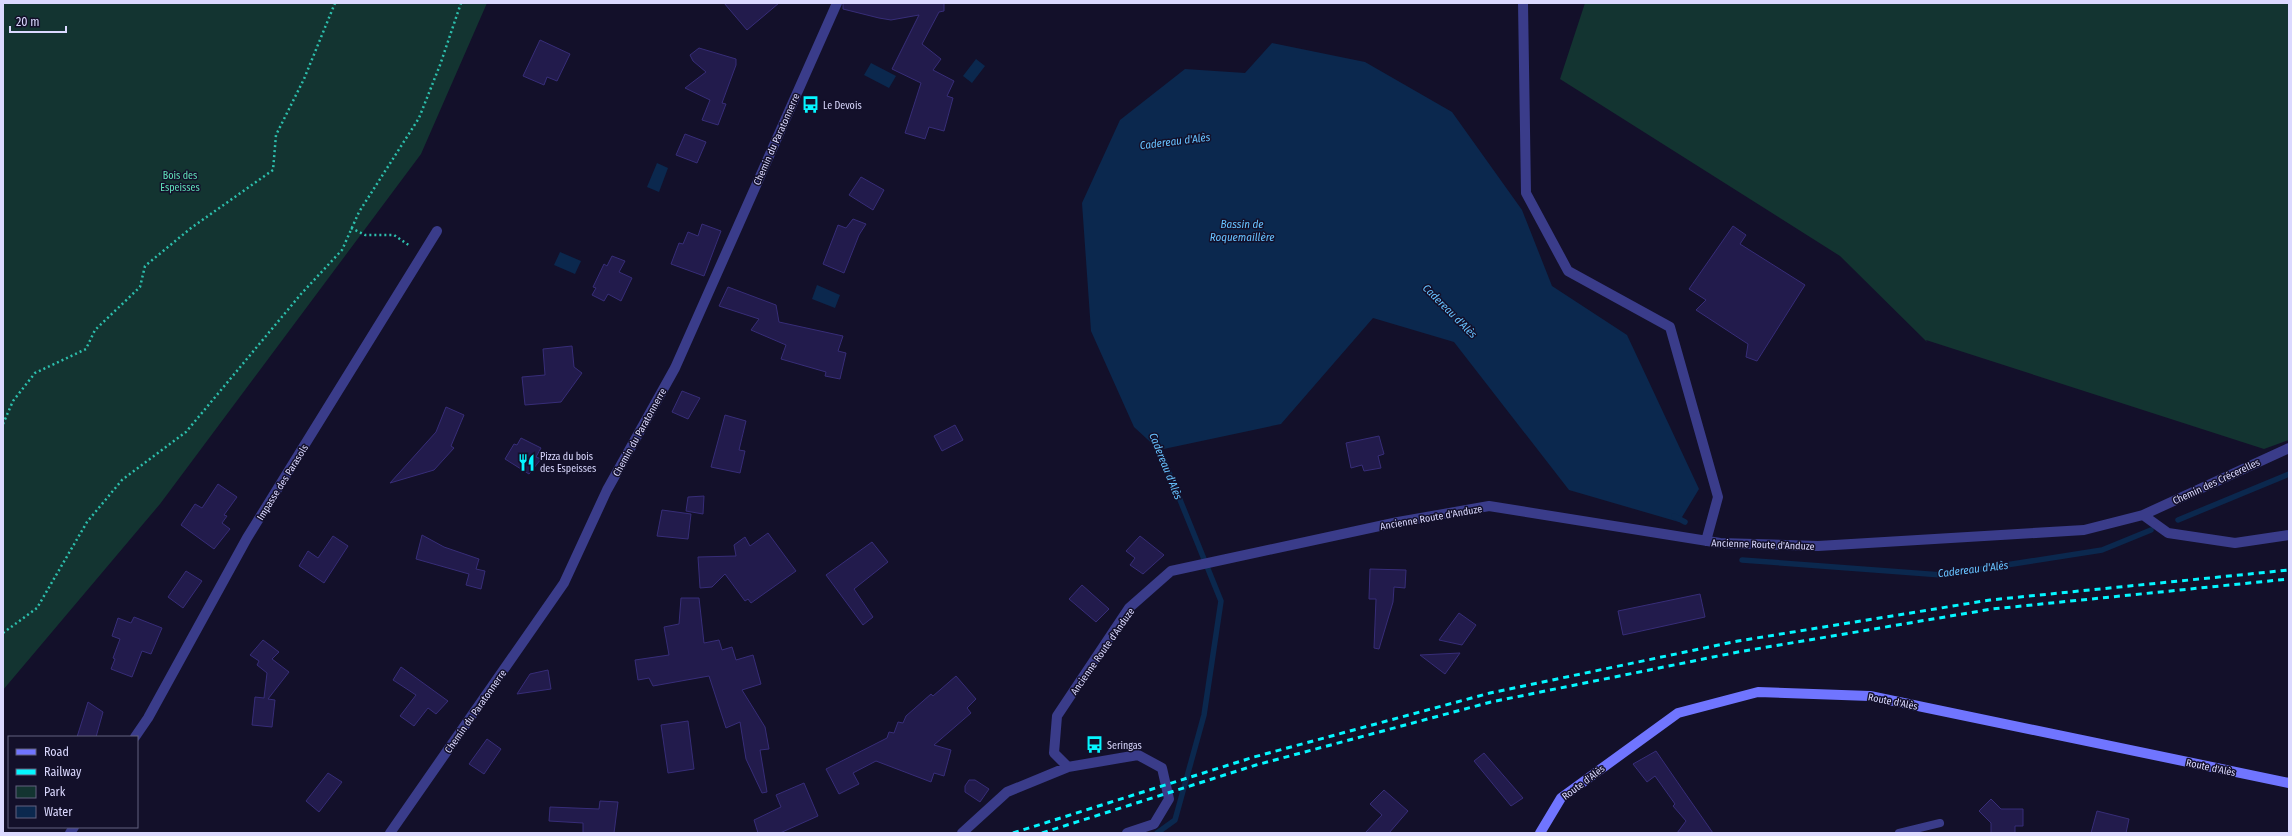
<svg xmlns="http://www.w3.org/2000/svg" width="2292" height="836" viewBox="0 0 2292 836" font-family="'Fira Sans Condensed',sans-serif">
<rect width="100%" height="100%" fill="#13102a"/>
<path fill="#133431" d="M3,3H487L421,154L160,504L3,690Z
M1585,3H2289V440L2264,449L1926,340L1927,342L1840,256L1560,79Z"/>
<path fill="#0b284e" d="M1272,43L1365,62L1452,112L1522,210L1552,286L1627,335L1699,489L1679,522L1569,490L1454,342L1373,318L1281,424L1159,450L1134,427L1091,331L1082,203L1120,120L1185,69L1245,73Z
M976,59L985,66L972,83L963,76Z
M871,63L896,76L889,88L864,75Z
M657,163L668,168L659,192L647,187Z
M560,252L581,261L575,274L554,265Z
M817,285L840,295L835,308L812,299Z"/>
<g fill="none" stroke-linecap="round" stroke-linejoin="round">
<path stroke="#0b284e" stroke-width="5.5" d="M1157,443L1221,601L1204,715L1175,820L1157,833
M1674,516L1685,522
M2178,520L2289,474
M1742,560L1942,575L2102,550L2151,530"/>
</g>
<path fill="#221b4c" stroke="#372d78" d="M724,3H779L747,30Z
M843,3H944V11L939,12L922,44L941,59L933,70L954,81L947,96L953,98L944,131L929,127L925,139L905,133L921,83L892,69L919,15L891,20L879,18L843,9Z
M540,40L570,54L557,81L547,77L544,85L523,76Z
M699,48L736,59V65L722,103L726,104L718,125L702,120L710,100L685,88L706,72L693,61L690,55Z
M685,134L706,142L697,163L676,155Z
M861,177L884,190L873,210L849,195Z
M853,219L866,224L859,235L844,273L823,264L838,225L846,228Z
M702,224L721,231L704,276L671,264L679,243L683,244L688,232L698,236Z
M1733,226L1746,235L1740,244L1805,285L1757,361L1746,357L1748,344L1696,310L1706,300L1689,289Z
M612,256L625,261L619,272L632,278L621,301L608,294L604,301L592,295L596,288L593,287L604,264L607,266Z
M728,287L776,305L779,322L843,336L838,351L846,353L840,379L825,376L826,372L781,359L786,345L751,330L759,319L719,306Z
M572,346L574,367L582,373L561,402L525,405L522,377L545,375L543,349Z
M682,391L700,398L688,419L672,412Z
M446,407L464,415L451,446L454,448L434,470L390,483L436,432Z
M725,415L746,421L739,450L745,451L740,473L711,467Z
M955,425L963,440L942,451L934,436Z
M1379,436L1384,454L1378,456L1381,468L1364,471L1362,465L1351,468L1346,443Z
M521,438L541,448L536,457L541,459L529,474L505,459L514,444L517,445Z
M218,484L237,497L224,515L227,516L222,523L230,529L214,549L181,525L195,504L202,508Z
M704,496L703,514L686,511L688,497Z
M662,510L691,514L688,539L657,536Z
M768,533L796,571L751,603L748,599L745,601L725,574L712,587L700,588L698,557L736,556L734,545L745,537L750,546Z
M422,535L444,547L479,559L476,569L485,571L481,589L466,585L469,574L416,559Z
M333,536L348,546L324,583L299,566L308,551L318,558Z
M1140,536L1164,555L1143,574L1130,565L1135,558L1126,551Z
M872,542L888,562L854,589L873,617L863,625L826,575Z
M1370,569L1406,570L1405,588L1394,587L1393,602L1379,649L1374,648L1376,599H1369Z
M186,571L202,581L183,608L168,597Z
M1082,585L1109,609L1096,622L1069,599Z
M1700,594L1705,617L1623,635L1618,611Z
M681,598H699L704,643L719,640L722,650L732,647L736,660L753,655L761,684L742,690L765,727L769,749L760,750L767,792L762,793L746,759L740,722L726,728L709,676L653,686L649,678L638,680L635,660L669,655L664,627L679,624Z
M1459,613L1476,625L1462,645L1439,640Z
M134,617L162,628L151,654L142,651L132,677L111,669L115,659L113,658L120,639L112,636L118,618L131,623Z
M263,640L279,652L272,659L289,672L268,699L275,700L272,727L252,725L255,697L264,698L267,673L257,665L259,661L250,655Z
M1460,653L1445,674L1420,655Z
M401,667L448,701L436,714L428,708L414,726L400,716L416,695L393,680Z
M548,670L551,689L517,694L530,674Z
M956,676L976,699L967,708L971,713L934,745L951,750L944,776L934,773L931,782L876,761L853,773L859,784L839,794L826,769L887,738L889,732L894,733L898,722L903,723L906,716L931,694L933,696Z
M88,702L103,712L96,737H77Z
M688,721L694,769L668,773L661,725Z
M487,739L501,749L484,774L469,764Z
M1656,751L1685,793L1713,833H1677L1686,821L1673,806L1675,804L1655,776L1647,782L1633,764Z
M1484,753L1523,798L1511,806L1474,761Z
M328,773L342,782L319,812L306,801Z
M969,780H975L989,789L980,802L965,792V786Z
M804,783L818,816L780,833H758L754,820L781,807L776,795Z
M1384,790L1408,811L1389,833H1365L1382,815L1370,804Z
M1991,799L2001,809H2023V826H2015V833H1991V823L1979,811Z
M600,801L618,802L614,833H583V823L549,821L550,807L599,809Z
M2097,811L2129,819L2126,833H2091Z"/>
<g fill="none" stroke-linecap="round" stroke-linejoin="round">
<path stroke="#2dbfad" stroke-width="2.5" stroke-dasharray="2 3" stroke-linecap="butt" d="M351,228L365,235H394L410,246
M3,424L13,401L35,373L86,349L95,330L140,287L145,266L191,228L273,170L276,135L304,79L335,3
M3,633L37,608L87,522L122,480L186,432L301,294L342,250L359,212L419,118L440,65L461,3"/>
<path stroke="#3a3c8a" stroke-width="8" d="M1899,833L1940,823"/>
<path stroke="#3a3c8a" stroke-width="10" d="M1523,3L1526,193L1568,271L1670,327L1718,497L1706,541
M2143,515L2168,533L2235,543L2289,535
M135,737L148,718L247,538L437,231
M1068,767L1054,753L1057,716L1129,608L1171,571L1398,522L1489,506L1720,543L1818,546L2084,530L2143,515L2289,448
M70,833L74,827
M390,833L564,583L607,490L675,368L837,3
M962,833L1007,792L1068,767L1138,755L1162,768L1169,799L1154,824L1127,833"/>
<path stroke="#7075ff" stroke-width="10" d="M1540,833L1561,798L1678,713L1758,692L1870,696L2289,783"/>
<path stroke="#05f6ff" stroke-width="3" stroke-dasharray="6 5" stroke-linecap="butt" d="M1013,833L1254,757L1490,693L1738,641L1990,600L2289,570
M1042,833L1256,765L1491,702L1738,652L1992,609L2289,579"/>
</g>
<defs>
<symbol id="bus-bare" viewBox="-9 -9 18 18"><path d="M-5-6H5V4H4V6H2V4H-2V6H-4V4H-5ZM-3.5-4V0h7V-4ZM-3.5 1.2v1.5H-2V1.2ZM2 1.2v1.5H3.5V1.2Z" fill="#05f6ff" stroke="#13102a" stroke-width="2.5" paint-order="stroke"/></symbol>
<symbol id="restaurant-bare" viewBox="-9 -9 18 18"><path d="M-5-6h1v4h1v-4h1v4h1v-4h1v5L-1.5 .5V6h-2V.5L-5-1ZM5-6V6H3V1.5H1.5Q1.5-4 5-6Z" fill="#05f6ff" stroke="#13102a" stroke-width="2.5" paint-order="stroke"/></symbol>
</defs>
<g fill-rule="evenodd">
<use href="#bus-bare" x="798" y="92" width="25" height="25"/>
<use href="#restaurant-bare" x="514" y="450" width="25" height="25"/>
<use href="#bus-bare" x="1082" y="732" width="25" height="25"/>
</g>
<g text-anchor="middle" stroke-width="3" stroke-linejoin="round" paint-order="stroke">
<g font-size="10" fill="#dbd9ff" stroke="#13102a" text-anchor="start">
<text x="823" y="109">Le Devois</text>
<text x="540" y="460">Pizza du bois<tspan x="540" dy="12">des Espeisses</tspan></text>
<text x="1107" y="749">Seringas</text>
</g>
<g font-size="10" fill="#dbd9ff" stroke="#13102a">
<text transform="translate(776 139) rotate(-66)" y="4">Chemin du Paratonnerre</text>
<text transform="translate(639 432) rotate(-61)" y="4">Chemin du Paratonnerre</text>
<text transform="translate(2216 481) rotate(-25)" y="4">Chemin des Crécerelles</text>
<text transform="translate(282 482) rotate(-58)" y="4">Impasse des Parasols</text>
<text transform="translate(1431 517) rotate(-10)" y="4">Ancienne Route d'Anduze</text>
<text transform="translate(1763 544) rotate(2)" y="4">Ancienne Route d'Anduze</text>
<text transform="translate(1102 651) rotate(-55)" y="4">Ancienne Route d'Anduze</text>
<text transform="translate(1893 701) rotate(11)" y="4">Route d'Alès</text>
<text transform="translate(475 711) rotate(-55)" y="4">Chemin du Paratonnerre</text>
<text transform="translate(2211 767) rotate(12)" y="4">Route d'Alès</text>
<text transform="translate(1583 782) rotate(-37)" y="4">Route d'Alès</text>
</g>
<g font-size="10" fill="#61e4bb" stroke="#13102a">
<text x="180" y="179">Bois des<tspan x="180" dy="12">Espeisses</tspan></text>
</g>
<g font-size="11" font-style="italic" fill="#67c2ff" stroke="#13102a">
<text transform="translate(1175 141) rotate(-7)" y="4">Cadereau d'Alès</text>
<text x="1242" y="228">Bassin de<tspan x="1242" dy="13">Roquemaillère</tspan></text>
<text transform="translate(1450 311) rotate(45)" y="4">Cadereau d'Alès</text>
<text transform="translate(1166 466) rotate(68)" y="4">Cadereau d'Alès</text>
<text transform="translate(1973 569) rotate(-7)" y="4">Cadereau d'Alès</text>
</g>
</g>
<rect width="2292" height="836" fill="none" stroke="#dbd9ff" stroke-width="8"/>
<rect x="8" y="736" width="130" height="92" fill="#13102a" stroke="#63607f"/>
<rect x="16" y="749" width="20" height="6" fill="#7075ff" stroke="#63607f"/>
<text x="44" y="756" font-size="12" fill="#dbd9ff">Road</text>
<rect x="16" y="769" width="20" height="6" fill="#05f6ff" stroke="#63607f"/>
<text x="44" y="776" font-size="12" fill="#dbd9ff">Railway</text>
<rect x="16" y="786" width="20" height="12" fill="#133431" stroke="#63607f"/>
<text x="44" y="796" font-size="12" fill="#dbd9ff">Park</text>
<rect x="16" y="806" width="20" height="12" fill="#0b284e" stroke="#63607f"/>
<text x="44" y="816" font-size="12" fill="#dbd9ff">Water</text>
<path d="M10 26v6h56v-6" fill="none" stroke="#dbd9ff" stroke-width="2"/>
<text x="16" y="26" font-size="12" fill="#dbd9ff" stroke="#13102a" stroke-width="3" paint-order="stroke">20 m</text>
</svg>
